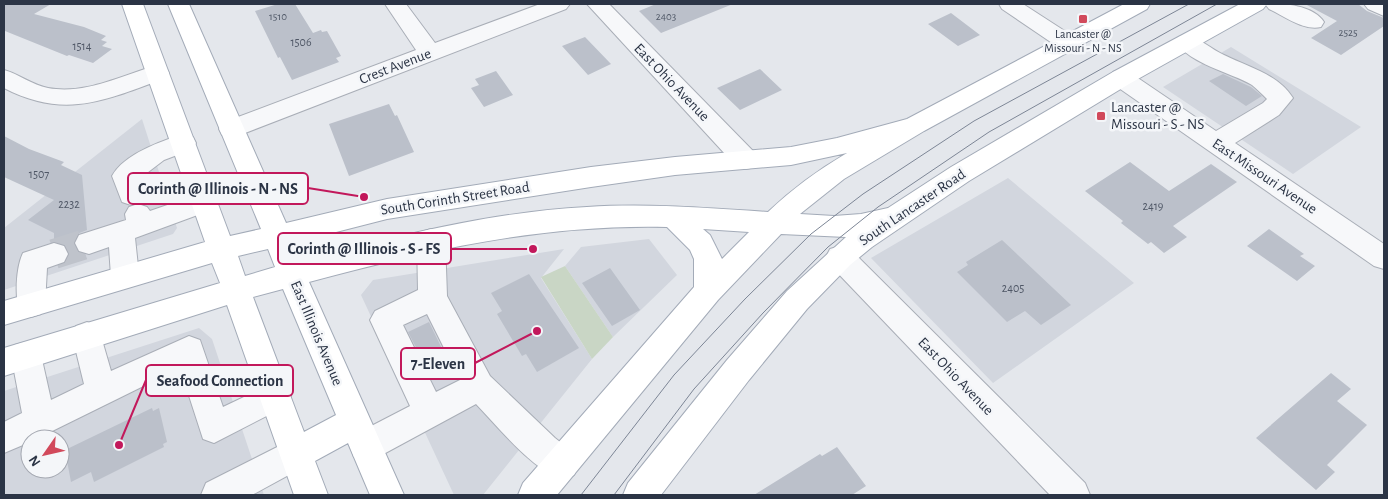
<svg xmlns="http://www.w3.org/2000/svg" width="1388" height="499" viewBox="0 0 1388 499" font-family="'Alegreya Sans',sans-serif">
<rect width="100%" height="100%" fill="#e4e7ec"/>
<path fill="#d2d6de" fill-rule="evenodd" d="M1231,47L1361,127L1293,174L1163,87Z
M142,119L177,228L173,234L4,290V228Z
M1008,178L1134,283L993,383L871,258Z
M649,239L677,275L613,337L565,266L581,247Z
M564,249L541,278L592,359L483,495H454L361,295L373,280Z
M199,328L212,339L264,495H4V391ZM30,439H60V469H30Z"/>
<path fill="#c9d6c5" d="M565,266L613,337L592,359L541,277Z"/>
<path fill="#bbc0ca" d="M4,4H51L34,14L84,27L106,36L101,40L107,42L102,46L112,49L93,63L69,55L67,56L5,31L4,32Z
M278,4H295L313,33L321,30L322,32L327,31L341,56L336,58L339,62L292,80L280,57L278,58L255,11Z
M656,4H733L661,33L639,11Z
M1305,4H1358L1367,11L1384,18V26L1341,55L1311,38L1337,21Z
M951,13L980,35L958,46L928,24Z
M585,37L611,64L588,75L562,46Z
M760,69L782,90L740,110L717,88Z
M496,71L513,95L484,107L471,88L479,85L475,79Z
M1223,74L1251,87L1262,96L1246,106L1209,81Z
M389,104L395,116L397,115L414,152L349,176L329,124Z
M4,136L29,149L64,162L61,165L82,175L87,230L77,234L73,244L77,252L85,255L67,261L70,253L66,245L54,241V233L28,220L54,200L4,177Z
M1130,162L1169,191L1211,164L1237,182L1173,226L1187,237L1164,253L1151,242L1148,244L1121,223L1123,221L1085,191Z
M1269,229L1304,254L1300,256L1315,266L1297,281L1247,246Z
M1002,240L1071,305L1041,325L1025,311L1007,322L957,272L968,265L966,262Z
M610,268L640,310L612,326L582,283Z
M529,274L579,348L537,372L526,354L522,356L497,314L502,311L491,293Z
M429,322L447,359L427,369L408,332Z
M1331,373L1351,389L1337,401L1367,425L1327,465L1335,472L1316,490L1256,438Z
M152,408L153,411L159,408L167,442L163,444L164,447L94,482L91,472L71,482L65,450Z
M837,447L866,486L852,495H754L820,454L822,456Z"/>
<g fill="none" stroke-linecap="round" stroke-linejoin="round">
<path stroke="#bfc3cb" stroke-width="30" stroke-dasharray="30 15" stroke-linecap="butt" d="M54,254L89,243"/>
<defs>
<path id="minor" d="M385,4H406L435,43L540,4H570L566,9L240,135L231,138L222,135L219,129L222,123L416,50Z
M587,4H609L755,153L759,160L755,167L746,169L737,167Z
M999,4H1023L1074,37L1077,42L1074,47L1066,49L1058,47L1002,9Z
M1265,4C1283,3 1313,5 1324,22L1321,27C1303,31 1284,16 1269,9Z
M1364,4H1384V16L1368,9Z
M1187,35C1201,39 1211,49 1224,55C1248,67 1278,74 1293,98L1279,115L1235,143L1384,244V269L1374,266L1113,84L1109,78L1113,72L1121,70L1129,72L1216,131L1263,103L1267,99C1262,94 1257,89 1252,85C1230,72 1190,64 1176,42L1179,37Z
M158,65L166,68L169,73L166,78C105,100 66,120 4,88V70C19,74 32,85 48,88C86,95 122,75 158,65Z
M184,134L193,137L196,143L193,149L164,160L139,179L144,195L140,202L131,205L122,202L112,176C124,154 161,141 184,134Z
M205,192L214,195L218,202L214,209L135,238L139,276L135,284L125,288L115,284L111,276L109,247L89,254L79,251L75,243L79,235L126,220L125,214L129,207L138,204L147,207L150,211Z
M431,229L441,232L445,240L447,296L490,376L555,438L574,453L579,464L574,475L562,480C530,467 500,429 476,404L378,457L366,462L354,457L350,446L354,435L410,406L370,320L375,311L418,290L417,240L421,232ZM427,314L460,380L436,392L403,325Z
M54,243L64,246L68,254L64,262L47,268L45,305L41,314L31,317L21,314C14,300 16,267 23,253Z
M840,246L850,249L1085,483L1090,495H1050L830,265L826,257L830,249Z
M87,322L98,326L111,371L189,336L200,340L223,407L275,382L286,386L291,396L286,406L214,443L203,439L180,368L36,439H30V442L4,453V422L22,413L11,355L15,345L26,342L37,345L41,355L51,400L84,384L72,335L76,326Z
M295,438L307,443L311,454L307,465L252,495H201L206,483Z"/>
<path id="major" d="M122,4H143L230,236L261,229L168,4H189L286,223L387,199L591,167L675,157L791,147L837,138L907,119L1124,4H1150L1147,9L924,131L844,179L800,214L834,216L861,214L888,208L951,167L1113,72L1240,4H1267L1263,9L1129,84L969,181L872,247L850,265L807,309L749,380L661,495H623L628,483L727,360L787,291L846,237L781,234L718,300L557,495H518L523,483L694,287V259L690,250L667,227C543,224 428,250 309,282L404,495H370L348,443L315,461L328,495H294L227,305L4,376V348L220,283L212,263L4,325V301L205,242ZM847,153C818,170 792,189 768,212C708,208 647,203 587,207C490,212 394,237 301,261L293,243L387,219L591,187L675,175L791,165ZM703,229L749,232L722,259L710,235ZM268,249L275,267L245,276L238,256ZM283,289L336,415L304,432L253,297Z"/>
</defs>
<use href="#minor" stroke="#a9aeb7" stroke-width="2"/>
<use href="#major" stroke="#a3abb8" stroke-width="2"/>
<use href="#minor" fill="#f7f8fa" fill-rule="evenodd"/>
<use href="#major" fill="#fff" fill-rule="evenodd"/>
<path stroke="#7d8696" stroke-width="1" d="M581,495L674,375L745,299L811,234L863,194L974,121L1189,4
M614,495L694,389L763,313L828,247L878,207L989,132L1217,4"/>
</g>
<g fill="#d1495b" stroke="#f4f6f9" stroke-width="2">
<rect x="1078" y="14" width="10" height="10" rx="2.5"/>
<rect x="1096" y="111" width="10" height="10" rx="2.5"/>
</g>
<g text-anchor="middle" stroke-width="5" stroke-linejoin="round" paint-order="stroke">
<g font-size="11" fill="#4f5766">
<text x="278" y="20">1510</text>
<text x="666" y="20">2403</text>
<text x="1348" y="36">2525</text>
</g>
<g font-size="12" fill="#2b3445" stroke="#f4f6f9">
<text x="1083" y="38">Lancaster @<tspan x="1083" dy="14">Missouri - N - NS</tspan></text>
</g>
<g font-size="12" fill="#4f5766">
<text x="301" y="46">1506</text>
<text x="82" y="50">1514</text>
<text x="39" y="178">1507</text>
<text x="69" y="208">2232</text>
<text x="1153" y="210">2419</text>
<text x="1013" y="292">2405</text>
</g>
<g font-size="15" fill="#2b3445" stroke="#f4f6f9">
<text transform="translate(395 66) rotate(-21)" y="5">Crest Avenue</text>
<text transform="translate(672 82) rotate(46)" y="5">East Ohio Avenue</text>
<text transform="translate(1265 176) rotate(34)" y="5">East Missouri Avenue</text>
<text transform="translate(455 198) rotate(-9)" y="5">South Corinth Street Road</text>
<text transform="translate(912 207) rotate(-34)" y="5">South Lancaster Road</text>
<text transform="translate(317 333) rotate(67)" y="5">East Illinois Avenue</text>
<text transform="translate(956 376) rotate(46)" y="5">East Ohio Avenue</text>
</g>
<g font-size="15" fill="#2b3445" stroke="#f4f6f9" text-anchor="start">
<text x="1111" y="112">Lancaster @<tspan x="1111" dy="17">Missouri - S - NS</tspan></text>
</g>
</g>
<path fill="none" stroke="#c2185b" stroke-width="2" d="M364 197L308 188M533 249L451 249M537 331L475 363M119 445L146 380"/>
<g fill="#c2185b" stroke="#f4f6f9" stroke-width="2">
<circle cx="364" cy="197" r="5"/>
<circle cx="533" cy="249" r="5"/>
<circle cx="537" cy="331" r="5"/>
<circle cx="119" cy="445" r="5"/>
</g>
<g fill="#f4f6f9" stroke="#c2185b" stroke-width="2">
<rect x="128" y="173" width="180" height="31" rx="5"/>
<rect x="278" y="233" width="173" height="31" rx="5"/>
<rect x="401" y="348" width="74" height="31" rx="5"/>
<rect x="146" y="365" width="147" height="31" rx="5"/>
</g>
<g font-size="16" text-anchor="middle" font-weight="bold" fill="#2b3445">
<text x="218" y="194">Corinth @ Illinois - N - NS</text>
<text x="364" y="254">Corinth @ Illinois - S - FS</text>
<text x="438" y="369">7-Eleven</text>
<text x="220" y="386">Seafood Connection</text>
</g>
<rect width="1388" height="499" fill="none" stroke="#2b3445" stroke-width="10"/>
<g transform="translate(45 454) rotate(236)"><circle r="24" fill="#f4f6f9" stroke="#a4a8b1"/>
<path d="M0-4L9 19L0 12L-9 19Z" fill="#d1495b"/>
<text y="-8" font-size="14" font-weight="bold" text-anchor="middle" fill="#2b3445">N</text>
</g>
</svg>
